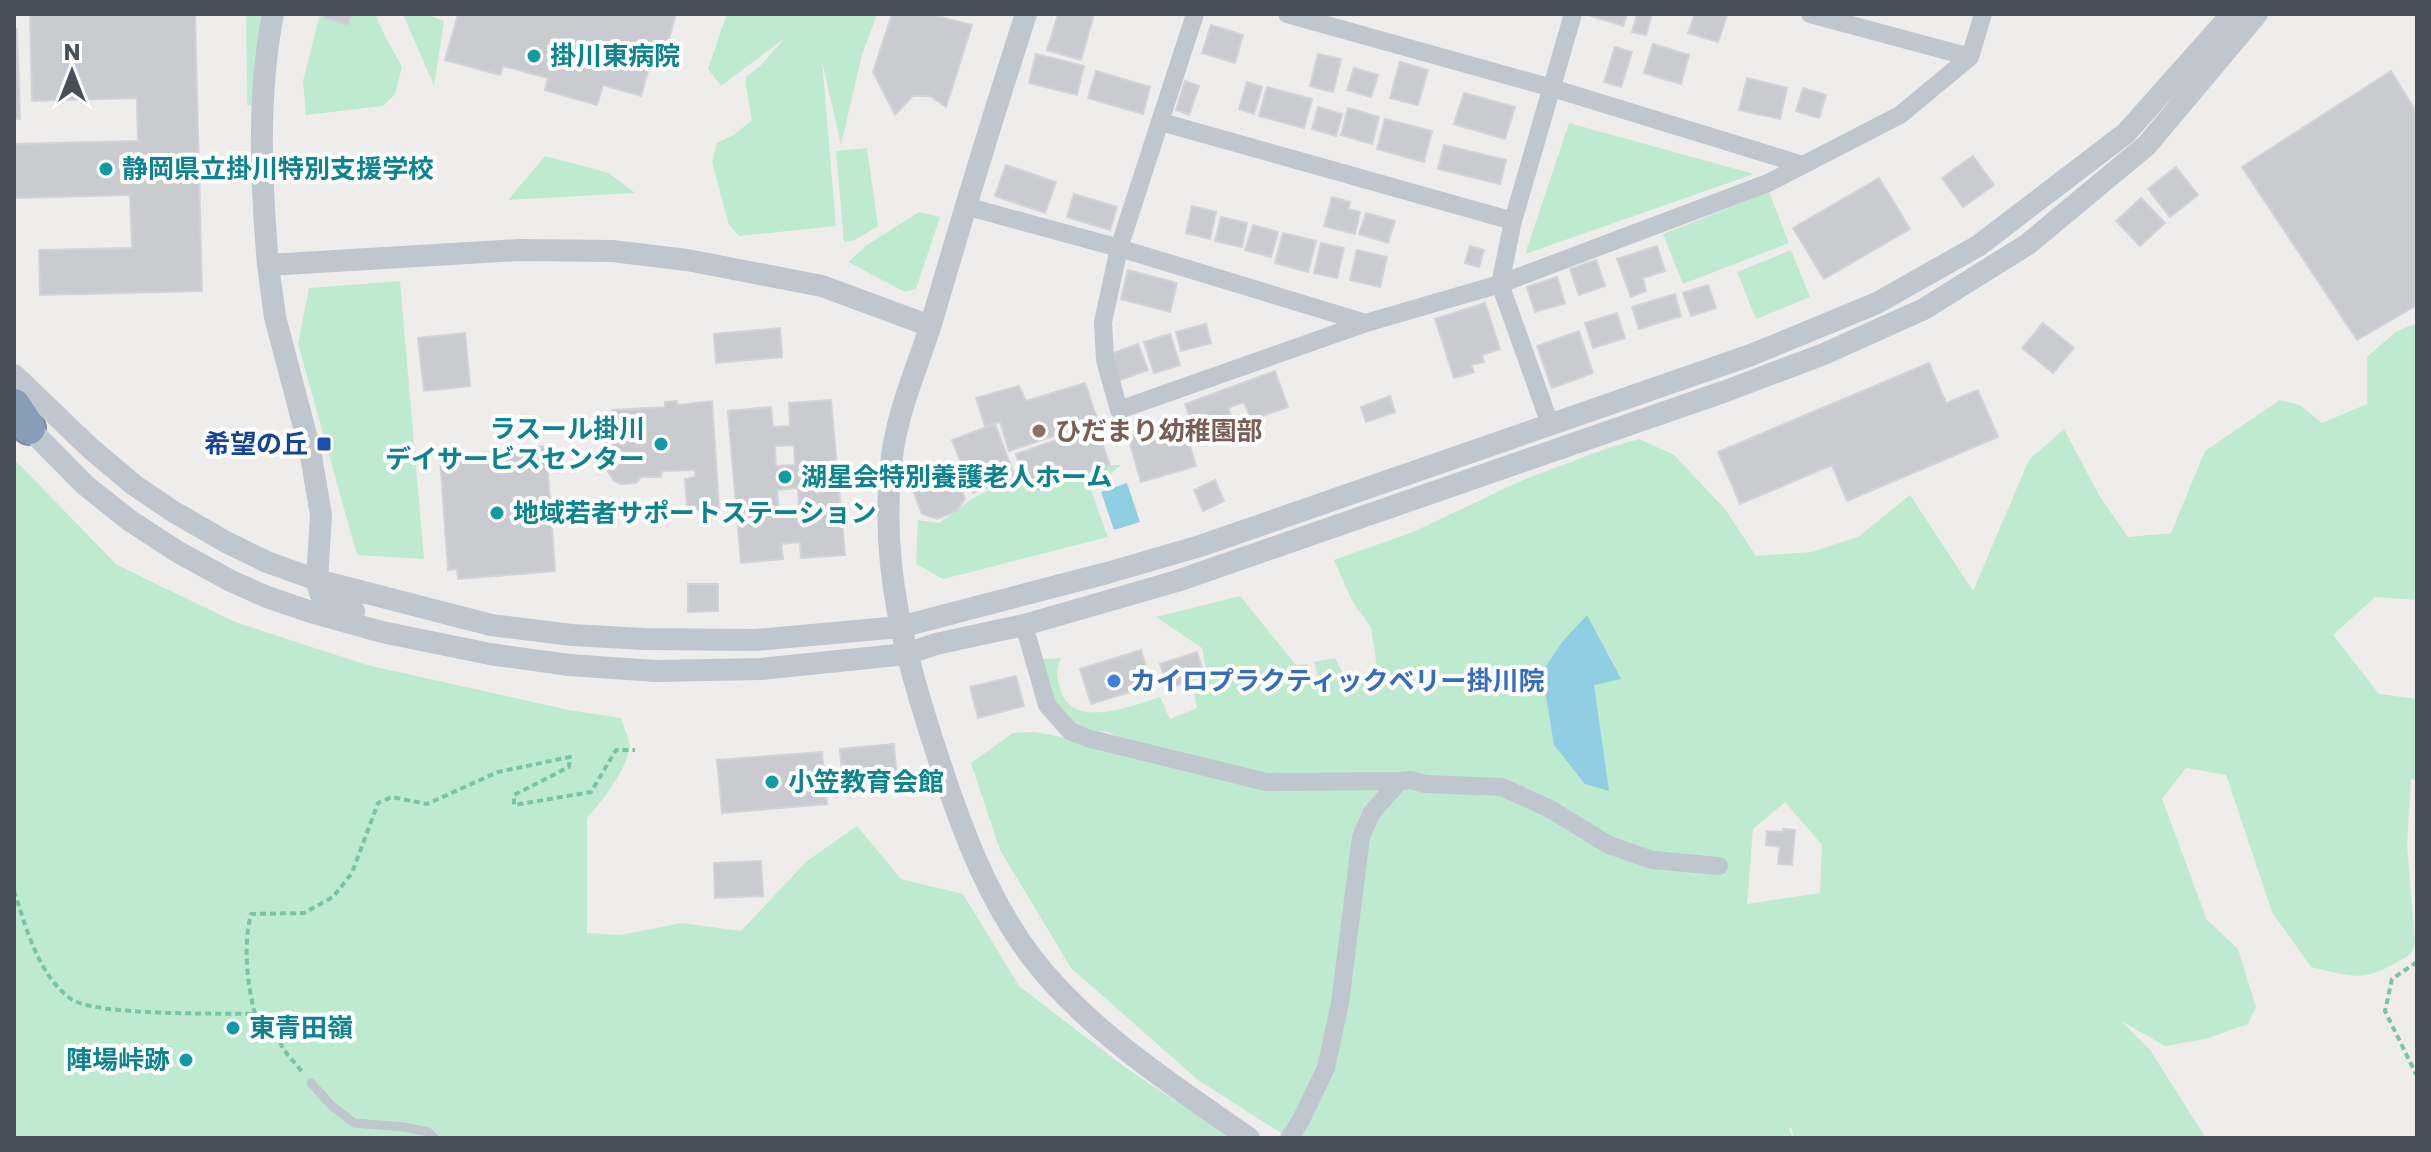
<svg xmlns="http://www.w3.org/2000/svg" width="2431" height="1152" viewBox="0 0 2431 1152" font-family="Poppins,'Noto Sans JP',sans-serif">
<rect width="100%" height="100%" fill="#efedec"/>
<path fill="#beead0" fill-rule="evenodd" d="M246,14H275L257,106L247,105Z
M320,14H375L384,34L402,67L395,94L383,106L306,115L303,81Z
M403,14H426L444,21L434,86Z
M727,14H877L862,55L841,145L822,61L836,226L739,236L729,225L712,162L717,143L735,134L752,120L746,86V77L762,64L785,38L721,86L708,69Z
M1569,123L1754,174L1525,254Z
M867,148L878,226L855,240L844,242L836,151Z
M545,156L609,173L635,193L508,200Z
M1769,192L1789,243L1683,284L1663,234Z
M919,212L940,217L916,289L905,292L848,262L867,245Z
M1791,250L1810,297L1756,319L1737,272Z
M400,281L424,559L357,555L298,344L309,288Z
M2417,323V600L2375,597L2333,635L2379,694L2417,699V780L2411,779L2407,845L2415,942L2411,954C2365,982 2361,979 2311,967L2272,912L2226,775L2186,768L2162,799L2207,920L2238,949L2256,1007L2248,1024L2205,1039L2165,1046L2121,1021L2150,1050L2206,1138H1794L1791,1127L1789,1129L1793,1138H1289L1198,1080L1071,968L1000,850L971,763L1013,733L1035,732L1170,758L1107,732L1080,729L1058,717L1041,659L1061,658C1056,670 1056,675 1060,688C1071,731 1131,706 1160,697L1170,719L1197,708L1193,687L1208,681L1202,648L1156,617L1240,596L1296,665L1308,664L1322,693L1314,662L1335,658L1351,688L1378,674L1371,627L1352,601L1334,560L1413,532L1523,480L1605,449L1639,439L1674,455L1725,509L1756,556L1811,552L1858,537L1910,495L1973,591L2029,460L2064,429L2100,497L2128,537L2171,533L2205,451L2280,400L2300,405L2322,423L2367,404V357L2397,331ZM1785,802L1822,845L1820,893L1747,904L1753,829Z
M14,459L117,565L235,622L367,665L569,710L621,718C623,727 631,740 629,748C626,772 602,801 587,818V933L620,935L682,923L741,931L807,861L857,826L901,879L963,894L1019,986L1126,1068L1231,1138H14Z
M1110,465H1121L1091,490L1108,537L943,579L916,564L918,520L939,523L973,498L1020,475L1029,493Z"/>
<path fill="#8fcee3" d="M1127,483L1140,522L1114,530L1101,492Z
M1587,615L1621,679L1594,685L1609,791L1585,784L1554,745L1542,672L1563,641Z"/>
<path fill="#cacbd1" stroke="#d1d3d8" stroke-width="2" fill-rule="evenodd" d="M30,14H195L202,291L40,295L39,250L132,248L130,195L14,198V144L138,141L137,98L32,101Z
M326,14H352L348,25L325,18Z
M458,14H676L663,60L611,46L609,52L650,64L641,96L603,85L597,105L545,90L548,78L503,66L500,75L445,60Z
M892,14H928L972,25L946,107L930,96H913L895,115L873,72Z
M1058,14H1094L1081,60L1047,50Z
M1585,14H1627L1623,26Z
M1637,14H1652L1646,35L1632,32Z
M1695,14L1727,15L1718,42L1688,33Z
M1211,25L1243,35L1235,63L1202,53Z
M14,29H17L20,119H14Z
M1653,44L1689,55L1681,84L1644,73Z
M1615,47L1632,52L1621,87L1604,82Z
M1036,54L1084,66L1077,95L1029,83Z
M1318,54L1341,59L1333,92L1310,86Z
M1400,62L1428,70L1418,105L1390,98Z
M1354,68L1378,75L1371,97L1347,90Z
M1096,71L1150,87L1143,114L1088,98Z
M2391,71L2417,113V305L2357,340L2242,167Z
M1747,78L1787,88L1780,119L1739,110Z
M1185,81L1199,86L1189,115L1176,110Z
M1247,82L1262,87L1254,114L1239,109Z
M1267,87L1312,99L1304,128L1259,116Z
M1803,88L1826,95L1819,118L1796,111Z
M1464,93L1515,107L1505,139L1454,124Z
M1318,107L1342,114L1336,136L1312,129Z
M1348,108L1379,117L1372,144L1341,135Z
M1385,119L1432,131L1424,162L1377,149Z
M1444,145L1506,160L1500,184L1438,169Z
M1973,156L1994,185L1963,207L1942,178Z
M1006,165L1056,182L1045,213L995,196Z
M2176,167L2198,195L2170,217L2148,189Z
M1879,178L1910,229L1824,279L1793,228Z
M1074,194L1117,207L1110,230L1067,217Z
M1332,197L1350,202L1348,209L1360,212L1355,234L1324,226Z
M2141,198L2165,223L2140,246L2116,221Z
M1192,206L1216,212L1210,239L1186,233Z
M1366,213L1395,221L1388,243L1359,234Z
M1221,217L1247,223L1242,247L1215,241Z
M1253,225L1278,232L1271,257L1245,250Z
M1283,233L1316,241L1308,272L1275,263Z
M1321,243L1344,248L1337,278L1314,273Z
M1470,246L1484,250L1479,267L1465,263Z
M1657,246L1665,271L1643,278L1646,291L1631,297L1617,259Z
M1357,250L1387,257L1380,287L1350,280Z
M1596,260L1605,286L1579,295L1570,269Z
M1128,270L1177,283L1170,312L1121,299Z
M1557,277L1565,303L1535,312L1527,287Z
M1708,285L1716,308L1691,316L1683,293Z
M1675,294L1681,316L1639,329L1632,307Z
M1485,303L1500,349L1482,355L1484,362L1471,365L1474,372L1454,378L1435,319Z
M1617,313L1625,338L1593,348L1585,323Z
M2043,323L2074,348L2053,373L2022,348Z
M1206,324L1211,343L1181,351L1176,332Z
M780,328L782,357L716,363L714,334Z
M1579,331L1593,373L1552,388L1537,346Z
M465,333L470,386L424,391L418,338Z
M1170,334L1180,365L1154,373L1144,342Z
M1138,344L1148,370L1118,381L1108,355Z
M1929,363L1946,403L1978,390L1998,437L1847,501L1832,465L1740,504L1718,452Z
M1275,371L1288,407L1251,420L1244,402L1228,408L1233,421L1196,434L1185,404Z
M1085,383L1098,421L1009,451L1000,422L985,426L976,398L1019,386L1026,401Z
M1390,396L1395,412L1366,422L1361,407Z
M831,400L845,555L801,558L800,542L781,544L783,559L741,563L728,411L771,407L773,427L790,426L789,403ZM794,445L795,465L776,466L775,446ZM798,488L799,510L779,511L777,490Z
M676,401L678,405L712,401L719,508L696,510L695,506H687L685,479L695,477V470L662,471L661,477H641L636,483L621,484L614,481L608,472L605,423L606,416L612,410L665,407V402Z
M1183,421L1196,466L1141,482L1128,437Z
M995,424L1015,477L973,493L952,440Z
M1096,426L1110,465L1030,493L1016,454Z
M546,446L555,571L458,579L457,569L448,570L440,457Z
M942,469L958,478L965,499L956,511L937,519L922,514L914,493L924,474Z
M1215,480L1224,501L1203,511L1194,490Z
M688,584H718V611L688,612Z
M1141,650L1152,685L1091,704L1080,669Z
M1197,652L1205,676L1168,688L1160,664Z
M1016,676L1024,706L978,718L970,687Z
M894,744L897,782L843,787L840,749Z
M822,752L827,804L722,813L717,760Z
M1783,829L1795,830L1792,865L1778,864L1780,847L1766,845L1767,831L1783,832Z
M761,861L763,896L715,898L714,863Z"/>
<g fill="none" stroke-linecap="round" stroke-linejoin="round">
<defs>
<path id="motorway" d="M14,405L29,428"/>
</defs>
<use href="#motorway" stroke="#7489a3" stroke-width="36"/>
<path stroke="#79c4a2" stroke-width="4" stroke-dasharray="6 4" stroke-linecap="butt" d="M14,891C26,927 38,975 71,999C95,1016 220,1013 255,1014L272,1023L283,1049L304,1074
M2417,962L2392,979L2385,1011L2417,1076
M255,1014C247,983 243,945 251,914L304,913L333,897L352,873L378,803L392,797L427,804L498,772L570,757L569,767L514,795V805L591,792L616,750H635"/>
<path stroke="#bfc6ce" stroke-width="9" d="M311,1083L332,1106L354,1123L404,1127L428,1132L434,1138"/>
<path stroke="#bfc6ce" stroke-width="18" d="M1195,14L1119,248L1103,322L1105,360L1119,410L1366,323L1500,284L1768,183L1900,115L1970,57L1983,14
M1287,14L1552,88L1803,165
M1810,14L1970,57
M1161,122L1513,221
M965,206L1119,248L1366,323
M1550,424L1500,284L1513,221L1573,14
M1024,625L1047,705L1070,731L1087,738L1266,782L1400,781
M1289,1138L1301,1120L1326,1068L1340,1003L1361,837L1372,812L1400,781L1411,780L1425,784L1502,787L1550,809L1609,845L1652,860L1719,866"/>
<path stroke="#bfc6ce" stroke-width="22" d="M1026,14C993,116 962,218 932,321C918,366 898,409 892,456C878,565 906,661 940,763C963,832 988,900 1033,959C1089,1031 1175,1087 1249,1138
M268,265C261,181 257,97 273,14
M14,375L89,447L134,485L174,512L226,542L267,562L317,580L491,625L572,635L644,639L756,640L900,627L1107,573L1200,546L1751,355L1877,303L1978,246L2126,133L2232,14
M18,417L85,485L129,520L178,552L231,581L267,597L314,613L382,632L490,654L569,665L656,671L761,669L906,654L936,644L1024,625L1177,581L1726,391L1824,354L1924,309L2028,244L2147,145L2257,14
M354,611L328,602L320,593L317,580L321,515L310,450L275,317L268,265L520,250L612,251L687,260L822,286L930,326"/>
<use href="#motorway" stroke="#889db7" stroke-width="32"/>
</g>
<g fill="#0f9aa8" stroke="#fff" stroke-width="3">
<circle cx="534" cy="56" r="8"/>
<circle cx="106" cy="169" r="8"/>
<circle cx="661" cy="444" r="8"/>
<circle cx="785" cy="477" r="8"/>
<circle cx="497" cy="513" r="8"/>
<circle cx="772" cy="782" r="8"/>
<circle cx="233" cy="1028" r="8"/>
<circle cx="186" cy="1060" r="8"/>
</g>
<circle fill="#8d6e63" stroke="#fff" stroke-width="3" cx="1039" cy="431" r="8"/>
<rect fill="#1a4fb4" stroke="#fff" stroke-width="3" x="316" y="436" width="16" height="16" rx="4"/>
<circle fill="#3f7fe0" stroke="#fff" stroke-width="3" cx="1114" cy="681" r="8"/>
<g text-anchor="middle" stroke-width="8" stroke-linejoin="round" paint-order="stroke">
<g font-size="26" font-weight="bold" fill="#0d838f" stroke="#fff" text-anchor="start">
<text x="550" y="65">掛川東病院</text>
<text x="122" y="178">静岡県立掛川特別支援学校</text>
<text x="645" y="438" text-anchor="end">ラスール掛川<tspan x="645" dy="30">デイサービスセンター</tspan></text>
<text x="801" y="486">湖星会特別養護老人ホーム</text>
<text x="513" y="522">地域若者サポートステーション</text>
<text x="788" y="791">小笠教育会館</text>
<text x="249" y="1037">東青田嶺</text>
<text x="170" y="1069" text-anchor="end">陣場峠跡</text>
</g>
<g font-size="26" font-weight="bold" fill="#785e54" stroke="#fff" text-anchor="start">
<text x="1055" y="440">ひだまり幼稚園部</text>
</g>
<g font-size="26" font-weight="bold" fill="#164399" stroke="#fff" text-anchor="end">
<text x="308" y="453">希望の丘</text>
</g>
<g font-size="26" font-weight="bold" fill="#366cbe" stroke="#fff" text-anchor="start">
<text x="1130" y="690">カイロプラクティックベリー掛川院</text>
</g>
</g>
<rect width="2431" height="1152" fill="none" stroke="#474f58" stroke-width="32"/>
<g transform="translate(72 72)" stroke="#ffffff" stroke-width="6" paint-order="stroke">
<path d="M0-6L14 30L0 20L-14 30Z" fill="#474f58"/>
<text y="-12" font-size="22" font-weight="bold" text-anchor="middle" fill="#474f58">N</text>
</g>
</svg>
